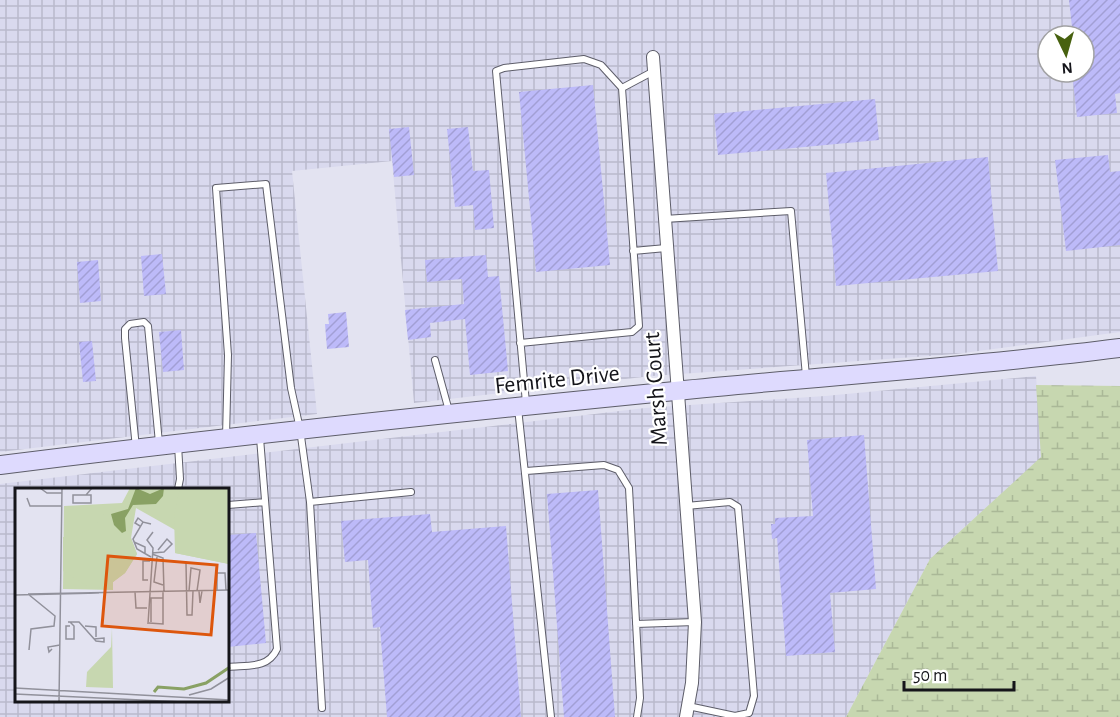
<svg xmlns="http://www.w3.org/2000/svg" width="1120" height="717" viewBox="0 0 1120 717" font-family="'Alegreya Sans',sans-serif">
<defs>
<pattern id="industrial-grid" width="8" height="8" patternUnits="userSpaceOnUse" patternTransform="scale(1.5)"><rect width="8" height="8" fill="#d9d9ee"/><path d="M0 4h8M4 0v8" fill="none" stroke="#b9b9cc"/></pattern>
<pattern id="wetland-marsh" width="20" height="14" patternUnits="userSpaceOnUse" patternTransform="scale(1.5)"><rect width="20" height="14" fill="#c7d7b0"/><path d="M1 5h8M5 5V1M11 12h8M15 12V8" fill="none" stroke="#aab897"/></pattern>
<pattern id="building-hatch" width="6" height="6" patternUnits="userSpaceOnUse" patternTransform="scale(1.5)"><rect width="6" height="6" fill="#bdbaf9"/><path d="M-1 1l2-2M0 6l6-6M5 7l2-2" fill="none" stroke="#a29fd5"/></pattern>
</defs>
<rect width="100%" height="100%" fill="#e3e3f1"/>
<path fill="url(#industrial-grid)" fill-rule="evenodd" d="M0,0H1120V332L956,354L652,376L414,403L392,161L292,171L317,414L0,452ZM1048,36H1084V72H1048Z
M1036,376L1042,457L930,559L846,717H0V484L645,408L825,396ZM16,489H228V700H16Z"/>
<path fill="url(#wetland-marsh)" d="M1036,385L1120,386V717H846L930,559L1041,457Z"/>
<path fill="url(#building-hatch)" d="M1069,0H1120V93L1115,94L1117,113L1077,117L1072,72H1084V36H1073Z
M593,85L610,265L536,272L519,92Z
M875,99L879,140L718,155L714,114Z
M409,127L414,175L394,177L389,129Z
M468,127L473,171L489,170L494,228L475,230L473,205L455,207L447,129Z
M1108,155L1110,172L1120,171V245L1066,251L1055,160Z
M988,157L998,271L836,286L826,173Z
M162,254L166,294L144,296L141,256Z
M486,255L488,277L499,276L508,371L470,375L465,319L430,323L431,337L408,340L405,310L464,304L462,279L427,282L425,260Z
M98,260L101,301L80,303L77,262Z
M346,312L349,347L327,349L325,324H329L328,314Z
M181,330L184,370L163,372L159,332Z
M92,341L96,381L83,382L79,342Z
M864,435L876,589L830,593L835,652L786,656L777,538L772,539L771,524H775V518L813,516L807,440Z
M598,490L615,717H564L547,494Z
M430,514L432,532L506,526L521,717H387L380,627L373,628L368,560L345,562L341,521Z
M256,533L266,643L228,647V535Z"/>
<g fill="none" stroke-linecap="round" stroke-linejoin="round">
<defs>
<path id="lane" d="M664,219L791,211L806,376
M633,251L666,248
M520,343L632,332L639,326L622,88
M435,360L449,411
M526,403L496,71L504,68L584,59L601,65L622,88L654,71
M518,408L551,717
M226,437L228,355L216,188L266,184L291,388L300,429L310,502L322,708
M136,448L125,338V329L130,324L144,322L148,326L159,443
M526,471L604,465L618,470L629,488L640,698L637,717
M178,489L180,479L178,445
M310,502L411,492
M228,505L265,502
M686,506L730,502L738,507L754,696L749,713L735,716L688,706
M636,624L695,622
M228,667C247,665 268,669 277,649L260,438"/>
<path id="street" d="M653,57L695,622L692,683L686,717"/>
<path id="secondary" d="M0,465C225,437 450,413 675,391C823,376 972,367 1120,348"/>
</defs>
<use href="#lane" stroke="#5d5d69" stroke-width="8"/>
<use href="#street" stroke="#5d5d69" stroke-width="14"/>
<use href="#secondary" stroke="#5d5d69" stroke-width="20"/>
<use href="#lane" stroke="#fff" stroke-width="6"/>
<use href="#street" stroke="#fff" stroke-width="12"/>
<use href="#secondary" stroke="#dedafe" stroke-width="18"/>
</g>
<g text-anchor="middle" stroke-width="4.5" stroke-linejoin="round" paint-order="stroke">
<g font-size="24" fill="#15151a" stroke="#fff">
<text transform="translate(557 379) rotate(-6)" y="8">Femrite Drive</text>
<text transform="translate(655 389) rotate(-94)" y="8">Marsh Court</text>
</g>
</g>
<g transform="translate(15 488)">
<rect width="214" height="214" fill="#e3e3f1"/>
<path d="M115,0H214V76L160,65V42L121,20L116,50L122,66L110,85L98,94V102L48,101L49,18L107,15ZM97,140L98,200L71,199L72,184L96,159Z" fill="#c7d7b0"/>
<path d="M165,0H214V76L160,65L159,26ZM114,18L101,27L107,45L111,43L116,50L122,66L110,85L98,94V101L74,99L48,83V49H59L79,39L92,22Z" fill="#c7d7b0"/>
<path d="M121,0L135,6L149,0L148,8L141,16L118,17L110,30L111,43L107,45L99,37L96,26L113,21Z" fill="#89a164"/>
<path fill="none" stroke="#89a164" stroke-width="3" d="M139,204L143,199L169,201L191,195L215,179"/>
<path fill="none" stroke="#91919b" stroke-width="1.5" d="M25,0L32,5H47M71,7H76V15H58V7H71L77,0M12,10L15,18H47M136,36L128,34L118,51L122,61L136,69M125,38L120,35L123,30L128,34M119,54L130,59V66M137,65L149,64L157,56L152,51L143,62M137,66L148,70L149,103M142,69L139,94L148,97M171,75L172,127H177L178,103M133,92H128V73H135M202,102V85H210L211,102M174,103L176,80L185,82L182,103M184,103L185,115L187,103M120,104L121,120H132M13,106L215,102M13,106L40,128L39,138L16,141L14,162M0,107L84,105M53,134H64L81,153L89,154V150L79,151M55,134L59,138V151H51V138H55M136,134V110H148M134,135L148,136V103M133,136L138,60L132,52L138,44M70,138L81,139V149M37,161L34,164L33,159L45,157M0,200L215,212M0,206L168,214M174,207L196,201L215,189M44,214L47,0"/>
<path fill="#dd560d" fill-opacity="0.15" stroke="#dd560d" stroke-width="3" d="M93,68L202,77L196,147L87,138Z"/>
<rect width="214" height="214" fill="none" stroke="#15151a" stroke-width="3"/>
</g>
<g transform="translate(1066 54) rotate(175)"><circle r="28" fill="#ffffff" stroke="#a1a1a3" stroke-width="1.5"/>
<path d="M0-4.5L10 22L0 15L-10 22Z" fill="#47610f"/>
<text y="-9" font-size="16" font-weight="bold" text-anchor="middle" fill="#15151a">N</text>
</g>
<path d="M904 681v9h110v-9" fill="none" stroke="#15151a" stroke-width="3"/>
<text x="913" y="681" font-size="18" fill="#15151a" stroke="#ffffff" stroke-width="4.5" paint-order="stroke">50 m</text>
</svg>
